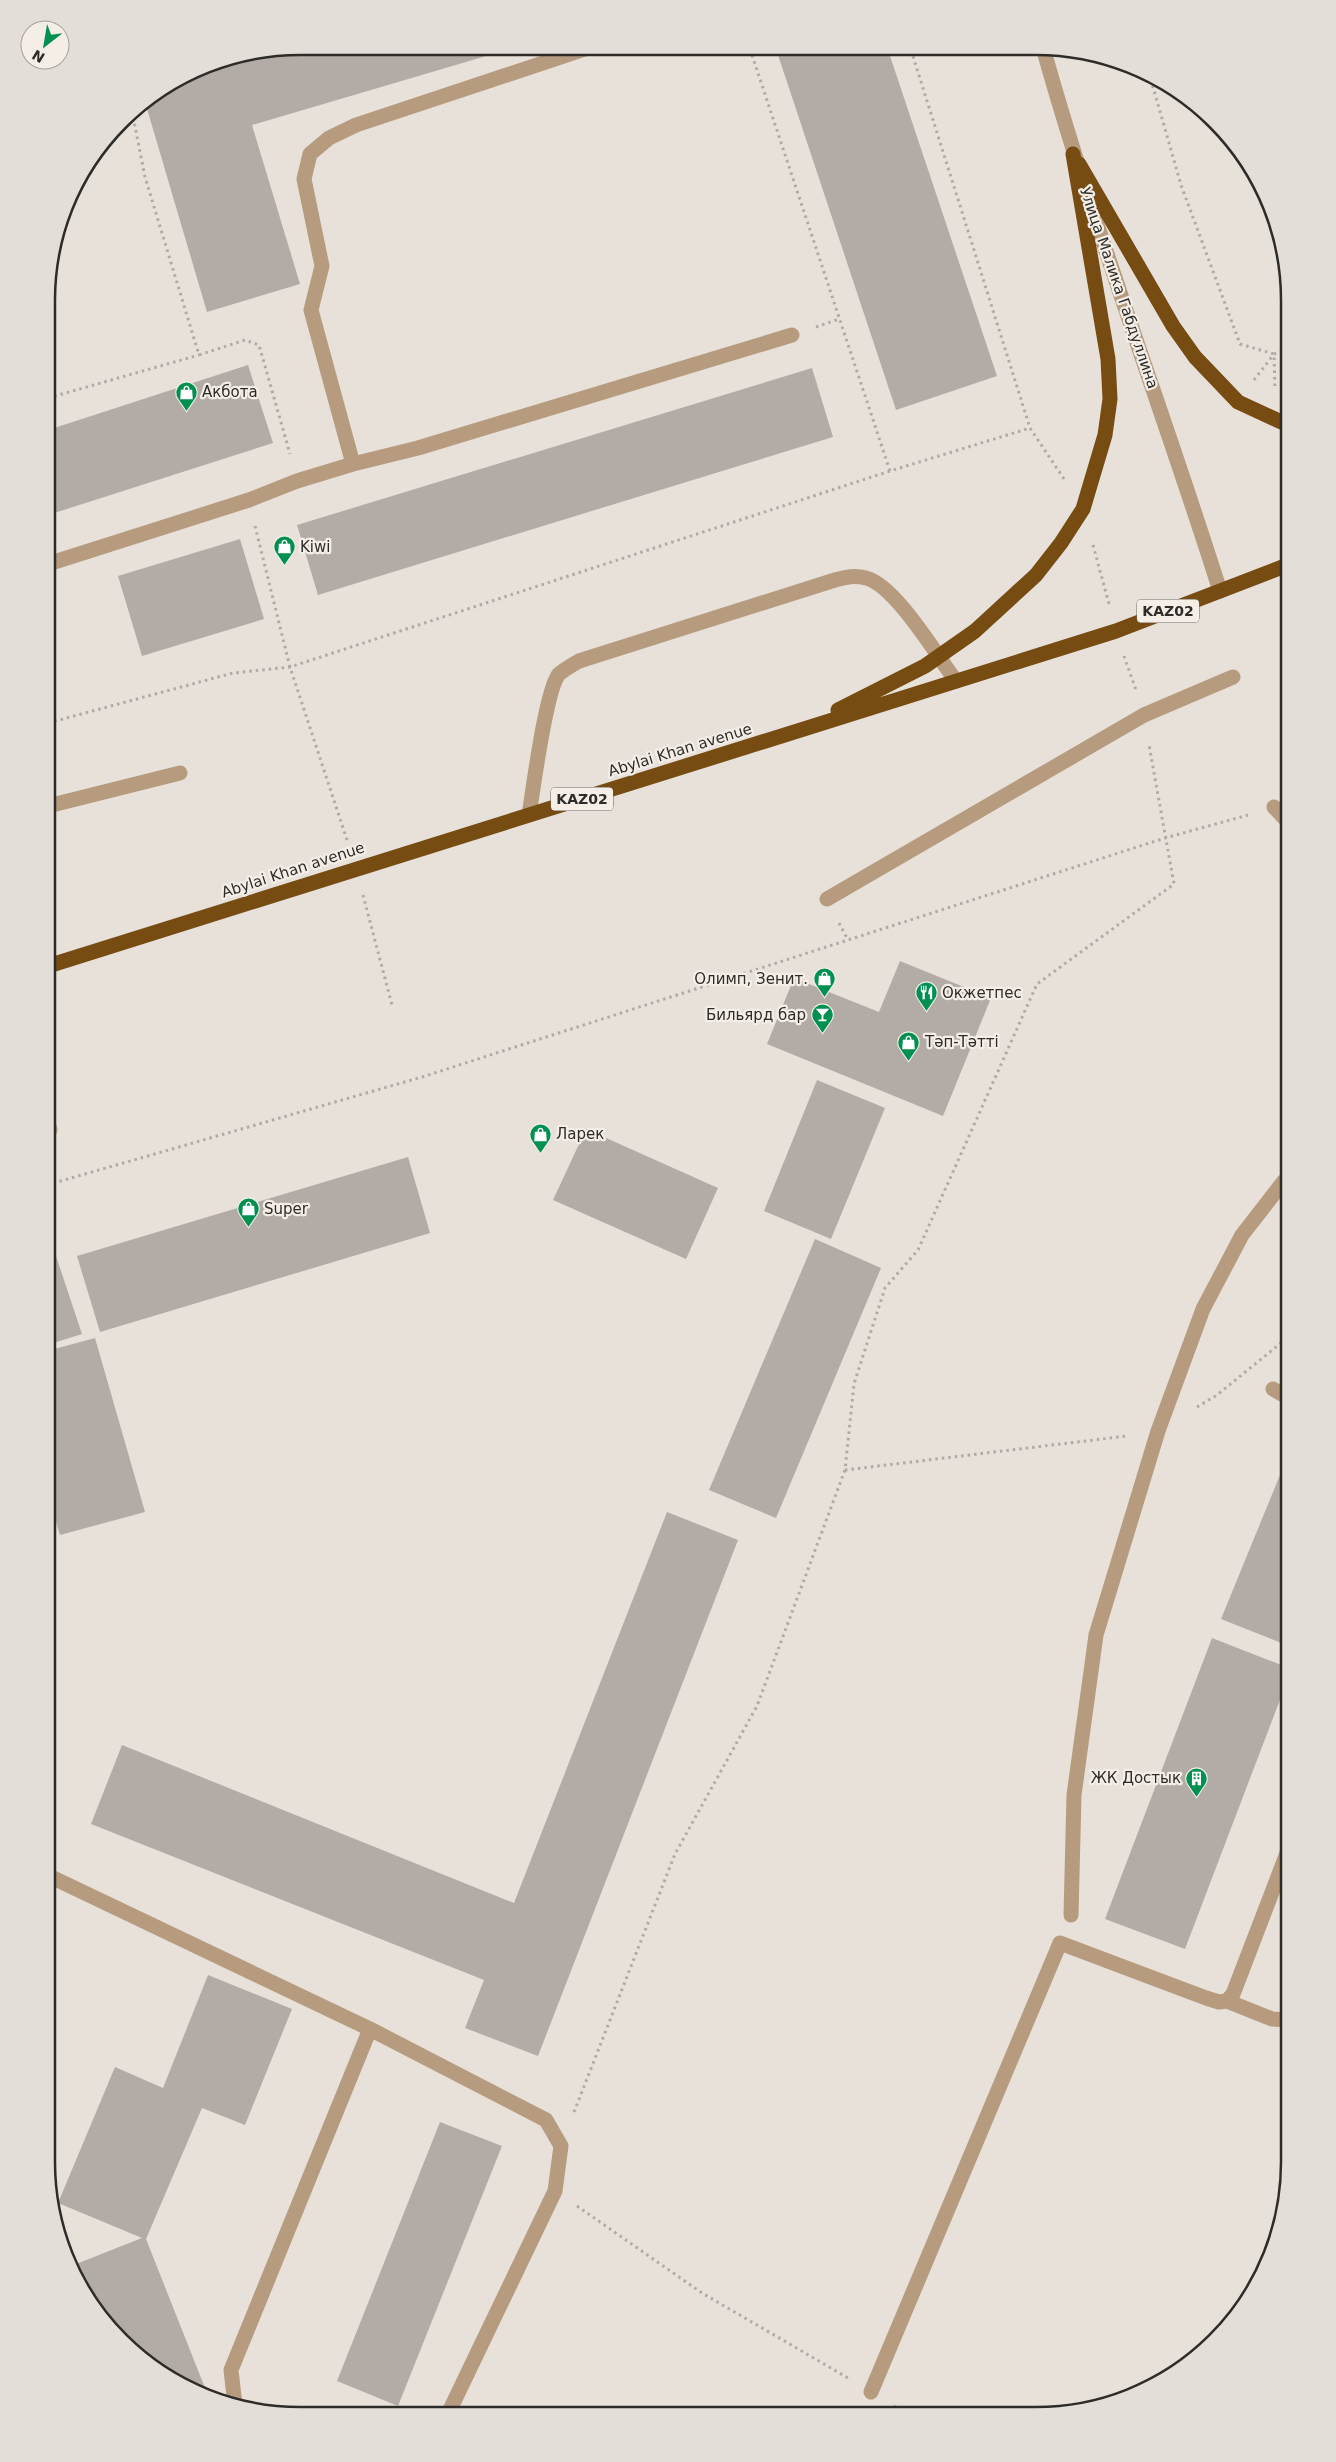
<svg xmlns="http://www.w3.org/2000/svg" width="1336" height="2462" viewBox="0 0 1336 2462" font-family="'DejaVu Sans',sans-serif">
<rect width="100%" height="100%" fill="#e7e1da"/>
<path fill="#b3aca6" d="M300,46L513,48L252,125L300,284L207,312L145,102L203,65Z
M776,49L888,50L997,376L896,410Z
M248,365L273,443L48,515V430Z
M812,368L833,437L318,595L297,525Z
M240,539L264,619L142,656L118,576Z
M900,961L991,998L943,1116L767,1044L794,978L879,1012Z
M817,1080L885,1108L831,1239L764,1211Z
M586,1129L718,1188L686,1259L553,1200Z
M408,1157L430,1233L100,1332L77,1256Z
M47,1229L82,1334L47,1345Z
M815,1239L881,1268L776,1518L709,1490Z
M95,1338L145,1512L60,1535L47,1491V1351Z
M1289,1453V1646L1221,1619Z
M667,1512L738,1540L538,2056L465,2028L484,1980L91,1824L122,1745L514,1903Z
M1212,1638L1289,1668V1676L1185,1949L1105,1919Z
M208,1975L292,2009L245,2125L202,2108L146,2239L209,2398L145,2363L89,2303L72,2268L71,2266L142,2238L58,2203L115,2067L163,2088Z
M440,2122L502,2146L398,2406L337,2381Z"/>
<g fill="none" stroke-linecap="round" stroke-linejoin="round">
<path stroke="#afaaa4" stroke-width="3" stroke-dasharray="2.5 4" stroke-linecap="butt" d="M750,49L890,471
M911,50L1030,428L1064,479
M1149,73L1181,185L1240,344L1274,354L1275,389
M132,111L145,177L199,355L245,340L259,345L290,454
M816,327L839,319
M1254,380L1274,354L1290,349
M48,398L199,355
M255,526L290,667L348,843
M1093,545L1109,604
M1124,656L1136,690
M48,723L233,673L290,667L890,471L1030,428
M363,895L392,1005
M839,923L848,940
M47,1185L422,1077L1165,838L1248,815
M1197,1407L1217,1395L1287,1338
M845,1470L1127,1436
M574,2112L675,1854L757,1706L845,1470L854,1384L885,1288L918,1250L1037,984L1174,884L1149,745
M577,2206L702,2293L848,2378
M894,2406L911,2415"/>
<path stroke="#b69b7f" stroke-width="15" d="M1044,51C1095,233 1163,410 1220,591
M353,464L311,310L322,266L304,179L310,154L329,138L356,125L588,48
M48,564L249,500L297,481L353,464L418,448L792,335
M48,806L180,773
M1274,807L1290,824
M529,815C533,790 546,689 559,674C565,669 572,665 579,661L835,580C846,577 855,575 866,578C895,585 937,656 956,681
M827,899L1144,715L1233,677
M1289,1084H1290
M47,1135L50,1130L47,1118
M1273,1389L1289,1398
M47,1875L370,2029L546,2120L561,2146L555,2191L448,2414
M1071,1915L1074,1795L1096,1635L1158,1431L1203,1309L1242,1235L1284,1181
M1227,2001L1272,2019L1289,2020
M871,2392L1060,1943L1206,1998L1219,2002L1227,2001L1233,1994L1289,1848
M235,2405L231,2370L370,2029"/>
<path stroke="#774c13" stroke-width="15" d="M1079,164L1173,326L1195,357L1238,402L1290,426
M838,710L925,666L975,631L1036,575L1061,543L1083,509L1105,435L1110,399L1108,359L1073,154
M48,966L1116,631L1290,564"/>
</g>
<defs>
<symbol id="shop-pin" viewBox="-11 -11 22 30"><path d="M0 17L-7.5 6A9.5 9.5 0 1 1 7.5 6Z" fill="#009050" stroke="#f4eee7"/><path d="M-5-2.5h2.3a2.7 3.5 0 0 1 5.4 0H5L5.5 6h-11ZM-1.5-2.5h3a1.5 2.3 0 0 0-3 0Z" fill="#fff"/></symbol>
<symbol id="restaurant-pin" viewBox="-11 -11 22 30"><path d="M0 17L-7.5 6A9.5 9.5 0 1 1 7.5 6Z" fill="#009050" stroke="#f4eee7"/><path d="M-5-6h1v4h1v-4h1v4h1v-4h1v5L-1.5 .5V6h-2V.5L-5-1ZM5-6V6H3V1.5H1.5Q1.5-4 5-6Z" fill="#fff"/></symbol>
<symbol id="bar-pin" viewBox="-11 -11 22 30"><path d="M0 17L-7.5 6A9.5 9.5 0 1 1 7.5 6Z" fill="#009050" stroke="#f4eee7"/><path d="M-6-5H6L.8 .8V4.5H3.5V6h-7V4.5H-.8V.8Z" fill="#fff"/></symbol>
<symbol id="building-pin" viewBox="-11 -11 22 30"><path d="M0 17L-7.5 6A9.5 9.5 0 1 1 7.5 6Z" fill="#009050" stroke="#f4eee7"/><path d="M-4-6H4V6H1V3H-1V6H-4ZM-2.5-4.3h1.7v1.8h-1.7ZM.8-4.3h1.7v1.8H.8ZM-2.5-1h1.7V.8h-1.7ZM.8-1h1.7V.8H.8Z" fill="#fff"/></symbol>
</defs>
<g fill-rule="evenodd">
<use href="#shop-pin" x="174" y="380" width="25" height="34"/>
<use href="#shop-pin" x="272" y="534" width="25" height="34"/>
<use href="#shop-pin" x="812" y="966" width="25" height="34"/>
<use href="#restaurant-pin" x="914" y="980" width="25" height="34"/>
<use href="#bar-pin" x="810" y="1002" width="25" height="34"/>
<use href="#shop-pin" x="896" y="1030" width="25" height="34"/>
<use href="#shop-pin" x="528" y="1122" width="25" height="34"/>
<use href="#shop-pin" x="236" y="1196" width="25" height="34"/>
<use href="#building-pin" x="1184" y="1766" width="25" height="34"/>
</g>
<g text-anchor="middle" stroke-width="4.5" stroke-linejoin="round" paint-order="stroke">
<g fill="#f4eee7" stroke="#696662" stroke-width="1">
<rect x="1137" y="599.5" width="62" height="23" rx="4"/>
<rect x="551" y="787.5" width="62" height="23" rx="4"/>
</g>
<g font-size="14" font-weight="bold" fill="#2e2c29">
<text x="1168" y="616">KАZ02</text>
<text x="582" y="804">KАZ02</text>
</g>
<g font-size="15" fill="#2e2c29" stroke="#f4eee7">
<text transform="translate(1119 288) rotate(71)" y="5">Улица Малика Габдуллина</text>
<text transform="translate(680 750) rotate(-17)" y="5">Abylai Khan avenue</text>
<text transform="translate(293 870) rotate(-18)" y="5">Abylai Khan avenue</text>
</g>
<g font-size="15" fill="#2e2c29" stroke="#f4eee7" text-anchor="start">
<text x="202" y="397">Акбота</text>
<text x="300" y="552">Kiwi</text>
<text x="808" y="984" text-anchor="end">Олимп, Зенит.</text>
<text x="942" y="998">Окжетпес</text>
<text x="806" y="1020" text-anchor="end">Бильярд бар</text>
<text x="925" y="1047">Тәп-Тәтті</text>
<text x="556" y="1139">Ларек</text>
<text x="264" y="1214">Super</text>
<text x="1181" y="1783" text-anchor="end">ЖК Достык</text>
</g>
</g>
<path d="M0 0H1336V2462H0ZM300 55H1036A245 245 0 0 1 1281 300V2162A245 245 0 0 1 1036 2407H300A245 245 0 0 1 55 2162V300A245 245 0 0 1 300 55Z" fill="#e4ded8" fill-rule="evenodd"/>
<path fill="none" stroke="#2e2c29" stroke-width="2.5" d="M300 55H1036A245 245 0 0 1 1281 300V2162A245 245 0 0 1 1036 2407H300A245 245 0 0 1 55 2162V300A245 245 0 0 1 300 55Z"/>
<g transform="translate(45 45) rotate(211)"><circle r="24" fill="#f4eee7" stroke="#a5a09b"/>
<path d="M0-4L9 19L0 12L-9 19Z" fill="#009050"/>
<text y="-8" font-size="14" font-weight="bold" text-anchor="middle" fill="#2e2c29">N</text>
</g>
</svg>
